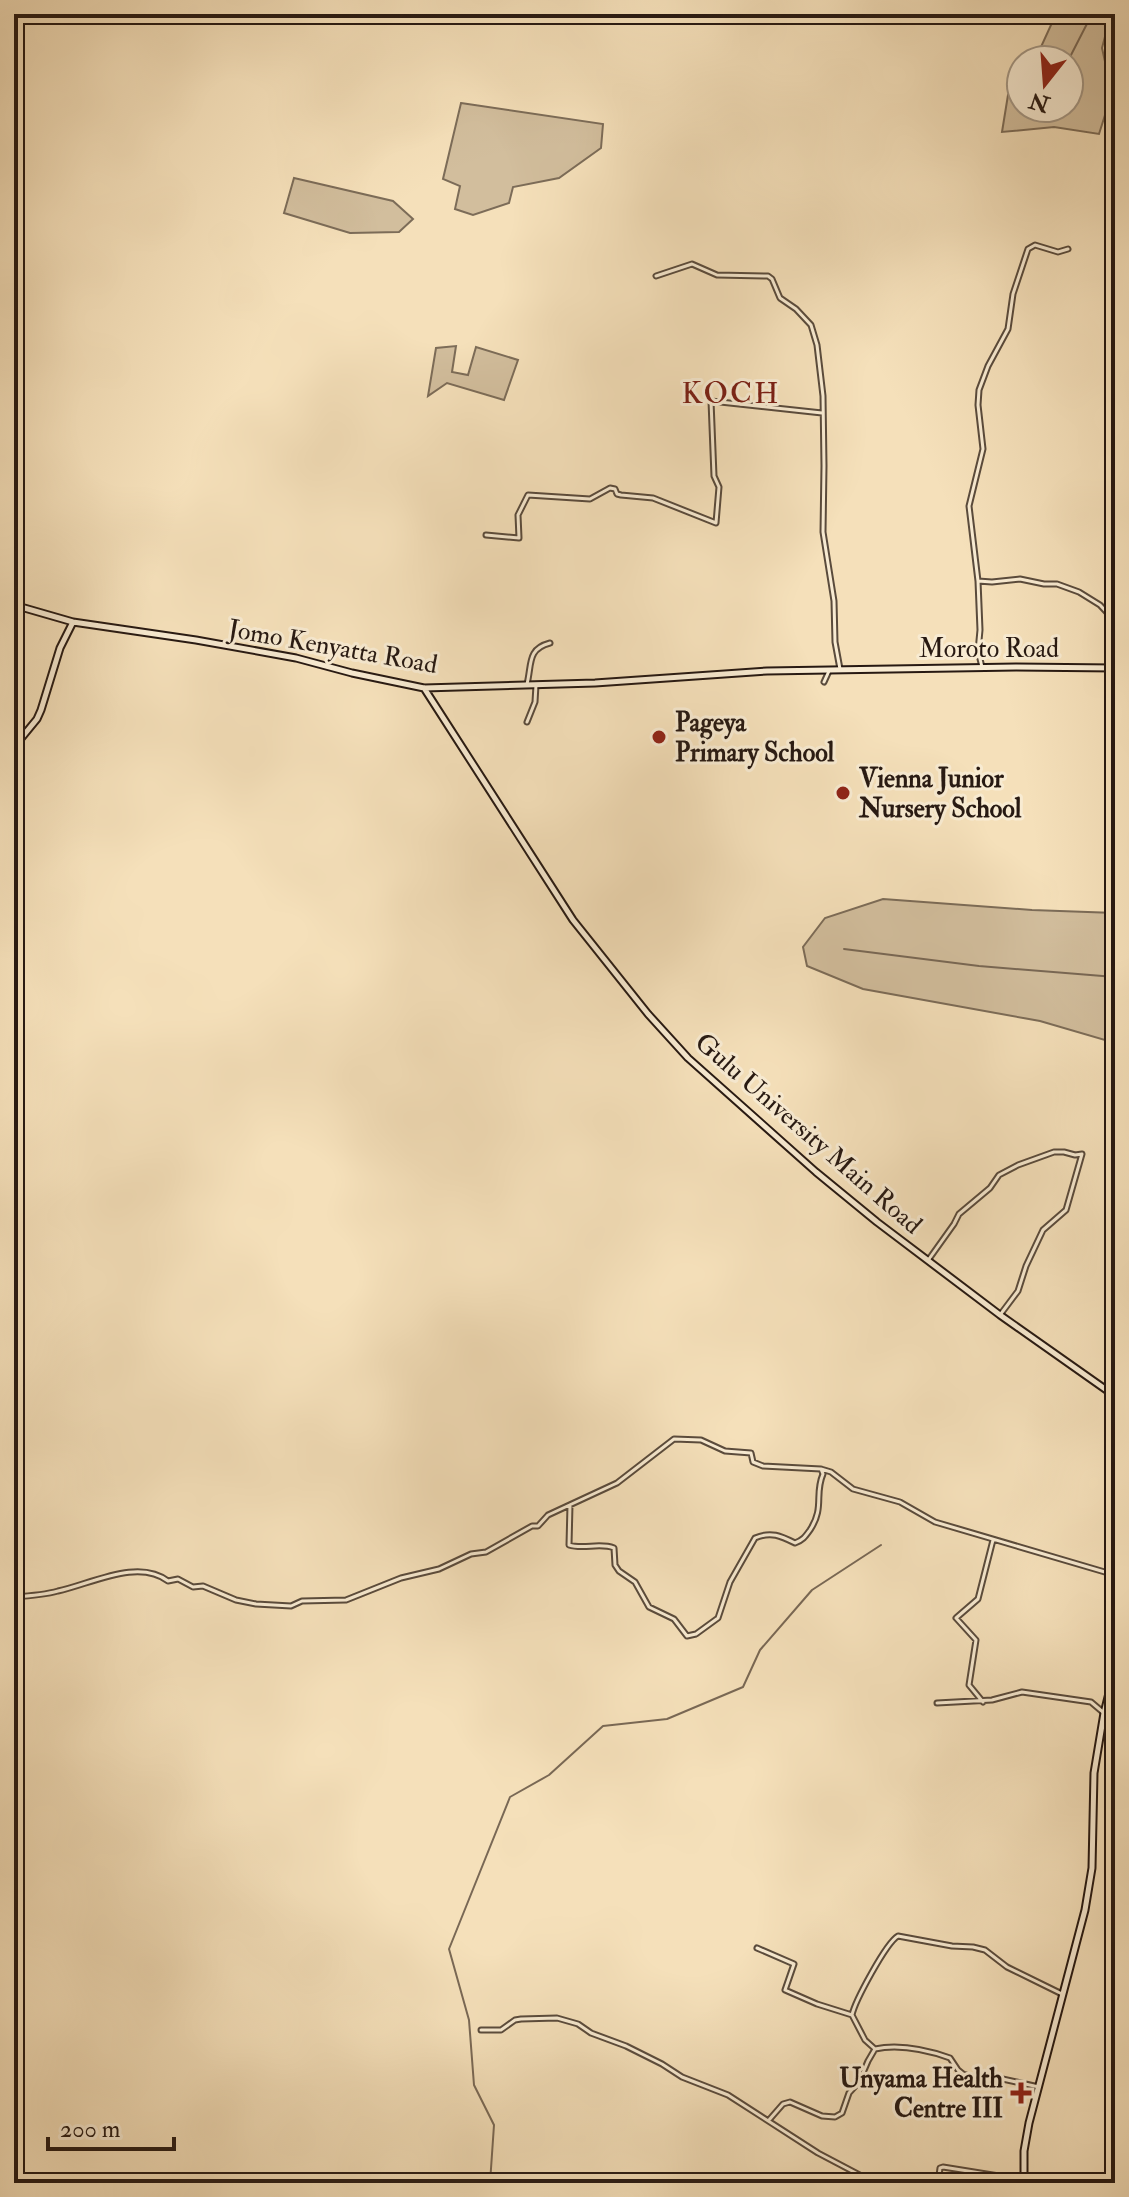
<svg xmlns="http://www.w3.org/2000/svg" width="1129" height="2197" viewBox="0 0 1129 2197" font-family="'IM FELL Double Pica',serif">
<rect width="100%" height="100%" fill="#f5e0ba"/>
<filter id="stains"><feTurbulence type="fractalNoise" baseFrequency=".0025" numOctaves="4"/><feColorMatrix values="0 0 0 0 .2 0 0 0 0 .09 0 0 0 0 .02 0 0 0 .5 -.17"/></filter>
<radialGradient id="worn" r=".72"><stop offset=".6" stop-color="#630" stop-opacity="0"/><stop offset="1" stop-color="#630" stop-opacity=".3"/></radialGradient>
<path fill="#d2be9d" stroke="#7c6c58" stroke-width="2" d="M1056,14H1111L1102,48L1112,93L1099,134L1054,127L1002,132L1008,95L1021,78V108H1069V60H1035Z
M461,103L603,124L601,148L559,178L513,187L509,203L473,215L455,209L460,186L443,179Z
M294,178L393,201L413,219L399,232L350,233L284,213Z
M456,346L452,372L468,375L476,347L518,360L504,400L447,383L428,396L436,348Z
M883,899L1032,910L1115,913V1043L1040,1021L863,989L807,966L803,947L825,918Z"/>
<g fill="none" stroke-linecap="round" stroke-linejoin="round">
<path stroke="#796855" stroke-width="2" d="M1069,66L1071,55L1092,14
M844,949L979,966L1115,977
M490,2183L494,2125L474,2085L469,2020L449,1949L510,1797L549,1775L603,1726L667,1719L743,1687L760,1650L812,1590L881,1545"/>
<defs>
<path id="street" d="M656,276L692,264L717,275L768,276L772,279L780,298L796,309L811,325L817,345L823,396L824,466L823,532L834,601L835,642L840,669
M486,535L519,538L518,515L528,495L590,499L610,488L615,489L617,494L621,495L653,498L716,523L719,487L714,476L711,401L822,413
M978,581L992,582L1020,579L1044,584H1057L1079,592L1100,605L1115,621
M982,667L978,651L980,630L978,581L969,506L983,449L978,405L979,390L988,366L1008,329L1013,294L1028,249L1035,245L1058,252L1068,249
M824,682L829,671
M527,684C532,664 527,649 550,643
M527,722L535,702L536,685
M929,1259L954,1224L959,1214L990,1188L999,1175L1018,1165L1054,1152H1064L1075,1155L1082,1154L1066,1210L1043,1230L1026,1266L1018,1291L1000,1315
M821,1469L831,1472L853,1489L900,1502L935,1522L1115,1575
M14,1597C29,1596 44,1595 58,1591C91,1584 138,1558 168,1581L178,1579L193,1587L203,1586L236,1600L256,1604L291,1606L302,1601L346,1600L401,1578L439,1569L471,1554L486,1552L532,1526H538L548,1515L617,1483L674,1439L701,1440L725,1451L751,1453L753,1462L763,1466L821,1469L823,1474C814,1495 825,1507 810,1530C805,1537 803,1540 795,1543C781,1536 771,1531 755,1538L730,1582L718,1618L696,1634L687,1636L674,1619L649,1607L635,1582L619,1571L615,1565L614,1548C599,1542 584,1550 569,1545L570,1505
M983,1702L969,1685L976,1640L956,1618L978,1599L993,1540
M937,1703L992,1700L1022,1692L1091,1702L1104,1713
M757,1948L794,1964L785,1990L817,2004L852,2015L865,2040L875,2049C899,2044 927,2050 950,2058L958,2070L963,2074L977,2078L989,2076L1039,2087
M852,2015C855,2001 886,1943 898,1936L952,1946L973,1947L985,1950L1007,1967L1062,1994
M481,2030H501L515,2020L521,2019L557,2018L578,2024L591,2033L626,2046L662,2064L682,2077L728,2095L818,2153L875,2183
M769,2120L783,2104L790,2102L822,2116L835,2117L842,2113L849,2093L859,2082L868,2061L875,2049
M938,2183L940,2168L943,2167L1024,2180"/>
<path id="secondary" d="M14,605L73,622L196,640L296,658L352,673L424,688L595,683L767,671L1016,667L1115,668
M424,688L573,920L648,1014L688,1058L816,1172L877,1222L1000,1315L1115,1396
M14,747L37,719L41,710L60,648L73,622
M1024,2183V2151L1029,2123L1085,1910L1092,1868L1094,1773L1104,1713L1115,1669"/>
</defs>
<use href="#street" stroke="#5a4b3c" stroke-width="7"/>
<use href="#secondary" stroke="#271912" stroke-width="9"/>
<use href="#street" stroke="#f8ebd2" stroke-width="3"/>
<use href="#secondary" stroke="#f8ebd2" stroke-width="5"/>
</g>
<g fill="#8f2418" stroke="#f8ebd2" stroke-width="3">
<circle cx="659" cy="737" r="8"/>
<circle cx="843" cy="793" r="8"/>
<path d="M1017 2081h8v8h8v8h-8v8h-8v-8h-8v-8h8z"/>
</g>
<g text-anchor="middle" stroke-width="6" stroke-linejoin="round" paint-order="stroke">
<g font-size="26" fill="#271912" stroke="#f8ebd2">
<text transform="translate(333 646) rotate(10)" y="9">Jomo Kenyatta Road</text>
<text x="989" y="657">Moroto Road</text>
<text transform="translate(809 1133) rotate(41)" y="9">Gulu University Main Road</text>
</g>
<g font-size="26" font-weight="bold" fill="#271912" stroke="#f8ebd2" text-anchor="start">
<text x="675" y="731">Pageya<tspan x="675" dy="30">Primary School</tspan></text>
<text x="859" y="787">Vienna Junior<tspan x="859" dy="30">Nursery School</tspan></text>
<text x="1003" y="2087" text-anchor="end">Unyama Health<tspan x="1003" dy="30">Centre III</tspan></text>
</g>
<g font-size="30" letter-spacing="2" fill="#7a1f14" stroke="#f8ebd2">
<text x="731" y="403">KOCH</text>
</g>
</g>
<rect width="1129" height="2197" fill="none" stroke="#f5e0ba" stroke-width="48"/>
<rect x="16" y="16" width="1097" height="2165" fill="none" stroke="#271912" stroke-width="4"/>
<rect x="24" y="24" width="1081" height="2149" fill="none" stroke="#271912" stroke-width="2"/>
<g transform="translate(1045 84) rotate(197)"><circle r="38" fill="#f8ebd2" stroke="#a49785" stroke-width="2"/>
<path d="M0-6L14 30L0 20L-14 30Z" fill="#8f2418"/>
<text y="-12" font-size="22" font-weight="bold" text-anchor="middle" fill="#271912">N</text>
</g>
<path d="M48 2137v12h126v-12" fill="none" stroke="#271912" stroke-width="4"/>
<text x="60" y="2137" font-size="24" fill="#271912" stroke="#f8ebd2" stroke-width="6" paint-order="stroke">200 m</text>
<rect width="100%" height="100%" filter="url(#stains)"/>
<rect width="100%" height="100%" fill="url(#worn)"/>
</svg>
